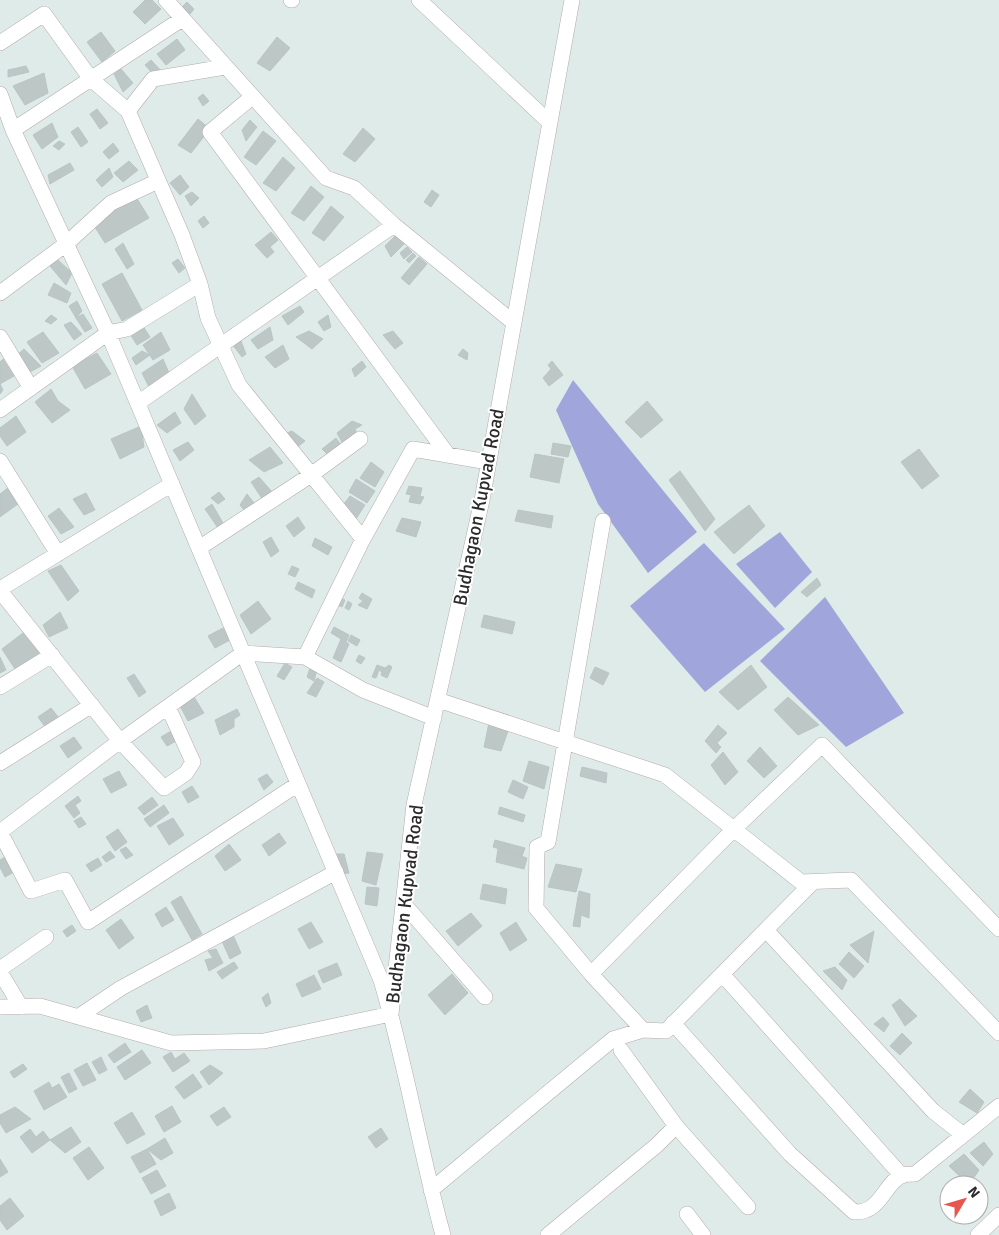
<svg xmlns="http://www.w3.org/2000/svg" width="999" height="1235" viewBox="0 0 999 1235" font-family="Signika,sans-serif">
<rect width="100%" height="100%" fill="#deebe9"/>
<path fill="#a0a6dc" d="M573,380L697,532L648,573L598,504L556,410Z
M780,532L812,572L775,608L736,564Z
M704,543L785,629L705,692L630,606Z
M825,597L904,713L846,747L760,661Z"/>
<path fill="#bdc7c5" stroke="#b8c6c5" d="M145,0H152L161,9L145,24L133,12Z
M187,2L194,9L190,14L182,7Z
M101,32L115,51L102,62L87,42Z
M277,37L290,48L270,71L257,63Z
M177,39L185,50L166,65L157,54Z
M151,60L163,73L155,76L145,65Z
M26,66L29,72L8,77V70Z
M121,69L133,83L123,92L114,74Z
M44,73L48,93L25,105L13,86Z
M203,94L209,101L203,106L198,98Z
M97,109L108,123L100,129L90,114Z
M198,119L210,129L191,153L178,145Z
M250,120L257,127L246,141L242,130Z
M52,123L58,137L42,149L33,135Z
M78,127L88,142L81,147L71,132Z
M363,128L375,139L355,162L343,154Z
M263,131L276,141L256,165L244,157Z
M59,141L65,144L59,150L53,146Z
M113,143L119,151L109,159L103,152Z
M283,157L295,168L276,191L263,183Z
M129,161L138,170L123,182L114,173Z
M70,163L74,170L50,184L48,175Z
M109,168L113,177L102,187L96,180Z
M180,175L189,187L180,195L170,183Z
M311,186L324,197L304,221L291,213Z
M432,190L439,195L431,207L424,202Z
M192,192L199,198L191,206L185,196Z
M136,197L149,218L105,243L93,224Z
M331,206L344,217L324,241L312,233Z
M204,216L209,223L203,228L198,221Z
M271,232L278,240L270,247L274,252L267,258L255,245Z
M396,235L407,241L391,257L385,246Z
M123,243L134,264L127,269L115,249Z
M407,247L412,252L404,259L400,253Z
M413,253L416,256L409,263L406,260Z
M419,257L427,264L409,285L401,278Z
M57,259L72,273L66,285L50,266Z
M178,259L185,268L179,273L172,263Z
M122,273L142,310L122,321L102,284Z
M54,283L71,293L67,303L48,295Z
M77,301L82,311L76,318L69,306Z
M300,306L304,312L288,325L282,316Z
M83,314L92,328L85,332L76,318Z
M51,315L57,319L51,324L45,321Z
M328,315L331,327L324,331L318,322Z
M71,322L82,334L74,340L64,325Z
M141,323L150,337L137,345L128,331Z
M270,327L273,340L258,349L251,340Z
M309,331L323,339L312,349L296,337Z
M393,331L403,343L395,349L383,335Z
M43,332L59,353L42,363L27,342Z
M161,332L170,350L153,360L143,345Z
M241,341L246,354L242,357L232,344Z
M283,345L289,359L275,368L265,357Z
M24,349L41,366L28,373L16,356Z
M463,349L468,353L467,360L458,355Z
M142,351L150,355L136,365L132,358Z
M97,353L111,374L85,389L72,366Z
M3,359L14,376L0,384L3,390L0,394V362Z
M163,359L169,373L149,387L142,373Z
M362,361L366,367L355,377L352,369Z
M552,361L563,375L549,386L543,378L551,369L548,365Z
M51,389L58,401L70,410L52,423L35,402Z
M192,394L206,416L195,425L184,409Z
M647,401L663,420L641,438L625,422Z
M175,412L181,423L167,433L157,425Z
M16,416L26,432L7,446L0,436V428Z
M352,421L362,425L355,429L358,436L344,446L337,433Z
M141,426L144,447L120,459L111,439Z
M292,431L305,441L295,449L287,433Z
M336,438L341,445L327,454L322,449Z
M188,442L194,450L180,461L173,450Z
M553,443L571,446L568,457L551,454Z
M270,447L283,463L264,472L249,460Z
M919,449L939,476L922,489L901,462Z
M535,454L564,459L559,483L530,477Z
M371,462L384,472L375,487L360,478Z
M680,471L715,519L705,531L669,480Z
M259,477L273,493L263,500L251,482Z
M356,479L375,491L367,503L349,492Z
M409,486L422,488L420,496L406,494Z
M9,487L18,504L0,517V494Z
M219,492L225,499L218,504L211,498Z
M86,493L95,510L84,515L73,499Z
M247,494L254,503L244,510L240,505Z
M411,495L424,497L420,504L409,502Z
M350,496L365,505L356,519L339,510Z
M212,504L227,530L218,528L205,509Z
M749,505L765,526L734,554L714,532Z
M59,508L74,527L61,534L48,516Z
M518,510L553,516L551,528L515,521Z
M298,517L305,528L294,537L286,526Z
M402,518L421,522L416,537L396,531Z
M271,537L279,551L271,557L263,542Z
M315,538L332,547L328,555L312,546Z
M61,565L79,591L68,601L48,571Z
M292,566L299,569L295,577L288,574Z
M817,578L821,585L807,597L801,592Z
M298,582L315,590L312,598L295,589Z
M362,593L372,599L367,609L358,605L363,601L359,598Z
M341,598L345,600L342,607L338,605Z
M258,601L271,619L251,634L240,615Z
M348,601L352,604L349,610L345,608Z
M60,612L68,628L49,637L43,625Z
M484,615L515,622L512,634L481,627Z
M334,627L349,635L346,642L331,633Z
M223,628L230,640L215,648L208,636Z
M23,633L41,654L17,672L2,649Z
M351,635L360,640L357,646L348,641Z
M341,639L349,644L341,662L333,658Z
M359,655L365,658L361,664L356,661Z
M0,657L6,670L0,673Z
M285,663L292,667L284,680L277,676Z
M377,665L385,668L389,665L392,667L387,678L381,675L382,672L379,670L376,678L372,677Z
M751,665L767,687L738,710L719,692Z
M595,667L609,673L603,685L590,678Z
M310,668L317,670L314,681L307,677Z
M134,674L146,692L139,697L127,678Z
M317,678L324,682L316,697L307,693Z
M194,697L204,713L188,721L179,704Z
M788,697L819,725L798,735L774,710Z
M51,708L59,718L46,728L38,717Z
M237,709L240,715L234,719V727L220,735L215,720Z
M490,718L508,731L501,751L484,747Z
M718,725L727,733L717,743L721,747L716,753L705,741Z
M173,730L178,740L167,746L161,737Z
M74,737L82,748L68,758L60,746Z
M760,747L777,766L764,778L747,761Z
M723,752L738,772L725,785L711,765Z
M529,761L549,767L544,789L523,781Z
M582,767L607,773L606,783L580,776Z
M119,771L127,785L111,793L103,779Z
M267,774L273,782L264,790L258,779Z
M513,780L528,787L523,799L508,792Z
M192,786L199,797L188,803L182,792Z
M78,796L81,801L75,805L80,813L74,818L65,806Z
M152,797L158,805L144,815L138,808Z
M164,805L169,813L150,827L144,819Z
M500,807L525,815L523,822L498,814Z
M81,817L86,824L79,828L74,821Z
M173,818L184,835L169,845L157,826Z
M118,829L127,842L115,851L106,837Z
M279,833L286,843L269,856L262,845Z
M495,840L525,848L522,856L493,847Z
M229,844L241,860L225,871L215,856Z
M126,847L133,855L126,859L120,850Z
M498,849L527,858L524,869L496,862Z
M110,851L115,857L106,862L102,857Z
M367,852L383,854L376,885L362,881Z
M333,854H344L349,873L340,874Z
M5,857L14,872L5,877L0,867V860Z
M98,858L102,865L91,872L86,865Z
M556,864L582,869L576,892L548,887Z
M483,884L507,889L505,904L480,899Z
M367,887L379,888L377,906L365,904Z
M579,891L590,894L589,918L581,915L580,927L573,926Z
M181,896L202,934L192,940L171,902Z
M166,907L174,920L162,927L155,914Z
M471,913L482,926L458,946L446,931Z
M121,919L134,938L119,949L106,930Z
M311,922L323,942L309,949L298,929Z
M516,922L527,940L510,951L500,933Z
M72,925L76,931L67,937L63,931Z
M874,931L868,963L850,945Z
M233,935L241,953L230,959L222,941Z
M216,949L223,963L209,971L205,960L213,958L208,951Z
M849,952L864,966L854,978L839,964Z
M234,962L238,968L222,979L217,972Z
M337,963L342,975L323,983L318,971Z
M835,967L847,980L842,990L823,971Z
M452,974L468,993L445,1015L428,995Z
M314,975L321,989L302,997L296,984Z
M268,993L271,1003L266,1007L262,998Z
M900,999L917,1016L905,1026L892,1005Z
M147,1005L152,1018L141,1022L136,1011Z
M883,1017L889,1024L884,1032L874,1024Z
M902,1033L912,1043L900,1055L890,1046Z
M125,1043L131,1052L114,1063L108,1055Z
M142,1050L151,1063L125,1080L117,1067Z
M171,1052L175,1059L184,1053L190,1061L173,1072L163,1057Z
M101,1057L107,1070L99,1074L92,1062Z
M87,1063L96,1080L83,1086L74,1070Z
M23,1064L27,1069L14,1078L10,1072Z
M210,1065L223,1073L209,1085L200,1072Z
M69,1073L77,1089L69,1093L61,1077Z
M193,1074L202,1087L184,1099L175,1087Z
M49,1082L52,1088L59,1084L67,1097L44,1110L34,1091Z
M970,1089L984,1102L977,1113L959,1102Z
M172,1106L181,1122L164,1132L155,1116Z
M15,1107L31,1119L6,1133L0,1123V1115Z
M224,1107L231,1117L217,1126L210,1116Z
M132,1112L145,1134L127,1144L114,1123Z
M71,1127L81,1142L65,1153L50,1140Z
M381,1128L388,1139L376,1148L368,1137Z
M30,1129L36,1137L43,1131L50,1140L32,1153L20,1137Z
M165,1138L173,1153L161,1160L147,1149Z
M984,1142L993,1154L983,1166L970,1153Z
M89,1147L104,1168L88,1180L73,1158Z
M147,1149L156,1164L140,1173L131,1157Z
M964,1154L979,1170L969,1185L949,1166Z
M0,1159L8,1172L0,1177Z
M157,1170L166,1186L151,1194L142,1178Z
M169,1193L176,1208L161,1216L154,1201Z
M10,1198L24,1216L7,1230L0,1220V1206Z"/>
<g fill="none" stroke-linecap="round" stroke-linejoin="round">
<defs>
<path id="minor" d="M166,0L326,178L354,188L394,225L513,322
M291,0H292
M419,0L549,122
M0,43L44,14L91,79L128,111
M225,67L153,79L128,111L182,235L200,284L208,318L239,385L363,539
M0,94L13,130L108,333L381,980C406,1064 420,1151 443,1235
M252,97L210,132L448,455
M13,130L182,19
M0,293L66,244L111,203L158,181
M0,337L31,388
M138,403L394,225
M0,410L108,333L127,329L200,284
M0,461L58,554
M603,521L548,842L537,847L536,908L591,974L734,829L822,745L999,929
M199,548L311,475L360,439
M0,589L172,484
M0,591L120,741L243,653L305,657L363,539L413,449L488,462
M305,657L363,690L434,718
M0,687L52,655
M438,700L665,775L801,882L851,880L999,1033
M0,763L92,705
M0,832L31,891L65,880L88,922L298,784
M0,832L120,741L164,788L186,773L193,762L168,707
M403,903L485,997
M766,930L933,1111L962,1134
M0,969L46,937
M0,972L21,1007
M591,974L643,1030L666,1031L813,882
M722,974L902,1176
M0,1007L40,1006L171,1043L264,1041L391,1014L414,805L482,500L572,0
M78,1017L121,988L336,872
M673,1023L790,1154L854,1212C882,1213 884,1182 903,1175C906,1174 911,1174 915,1174L999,1106
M621,1050L676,1126
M431,1190L613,1039L643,1030
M687,1214L703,1235
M548,1235L657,1145L676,1126L748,1207
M978,1235L999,1215"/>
</defs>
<use href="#minor" stroke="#b6abab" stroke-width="16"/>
<use href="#minor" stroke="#fff" stroke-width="15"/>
</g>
<g text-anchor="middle" stroke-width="4" stroke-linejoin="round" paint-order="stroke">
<g font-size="19" fill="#2b2b2b" stroke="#fff">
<text transform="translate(478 507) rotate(-79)" y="7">Budhagaon Kupvad Road</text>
<text transform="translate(404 904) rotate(-83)" y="7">Budhagaon Kupvad Road</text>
</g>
</g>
<g transform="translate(964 1200) rotate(52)"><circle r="24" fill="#ffffff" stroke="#aaaaaa"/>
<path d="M0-4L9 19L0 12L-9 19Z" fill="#e7574f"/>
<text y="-8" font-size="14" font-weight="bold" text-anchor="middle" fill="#2b2b2b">N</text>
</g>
</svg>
